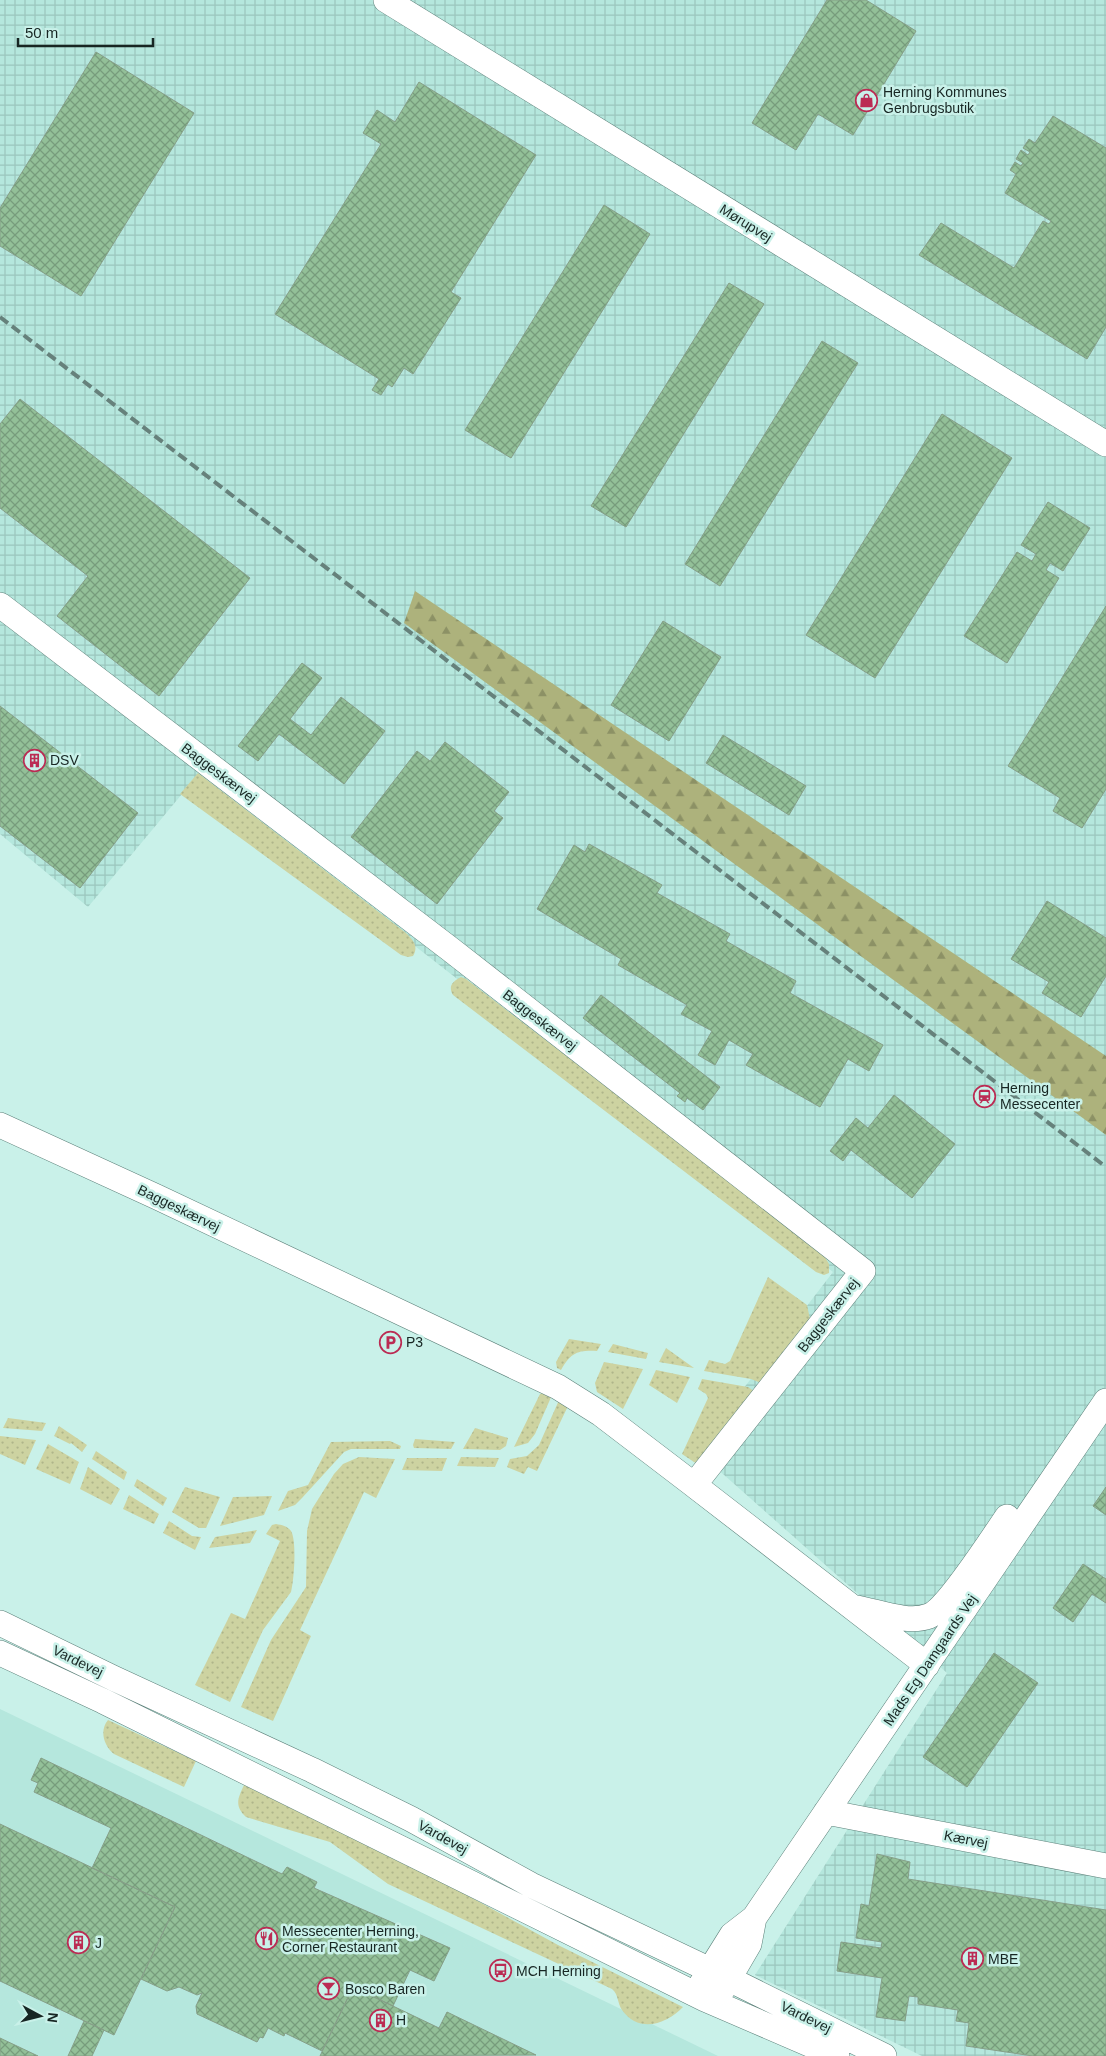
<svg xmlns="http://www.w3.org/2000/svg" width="1106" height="2056" viewBox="0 0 1106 2056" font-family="Helvetica,sans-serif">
<defs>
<pattern id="industrial-grid" width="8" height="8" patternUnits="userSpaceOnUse" patternTransform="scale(1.25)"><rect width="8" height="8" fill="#b5e7dd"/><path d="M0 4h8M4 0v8" fill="none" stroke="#9bc6bd"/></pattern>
<pattern id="green-dots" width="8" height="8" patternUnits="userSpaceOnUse" patternTransform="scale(1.25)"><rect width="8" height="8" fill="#cdd3a1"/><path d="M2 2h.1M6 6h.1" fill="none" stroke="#afb58a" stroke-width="1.8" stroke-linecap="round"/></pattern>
<pattern id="forest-firs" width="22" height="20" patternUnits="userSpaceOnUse" patternTransform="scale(1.25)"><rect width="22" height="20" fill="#adb27c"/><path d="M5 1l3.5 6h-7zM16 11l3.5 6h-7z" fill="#8c9165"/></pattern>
<pattern id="building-cross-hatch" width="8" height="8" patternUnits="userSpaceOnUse" patternTransform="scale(1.25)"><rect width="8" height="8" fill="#93c098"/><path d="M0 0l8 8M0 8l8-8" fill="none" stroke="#779c7c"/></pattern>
</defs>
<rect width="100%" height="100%" fill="#c9f1e9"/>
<path fill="#b5e7dd" d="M0,1709L224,1817L718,2056H0Z"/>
<path fill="url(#industrial-grid)" d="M0,0H1106V2056H922L755,1975L947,1673L696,1450L833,1272L197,776L88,907L0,834Z"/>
<path fill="url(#green-dots)" d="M198,773L406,933C413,940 419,946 413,956L408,957L401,955L180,794Z
M461,977L466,979L822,1252L829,1264V1273L824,1275L816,1272L453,995C448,986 452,982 461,977Z
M768,1277L807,1305L810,1319L761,1383L751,1379L704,1371L709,1360L725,1364L730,1361Z
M569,1339L601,1344L597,1351C577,1350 571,1353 561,1370L557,1368L556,1362Z
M613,1344L648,1353L646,1359L608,1352Z
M666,1348L694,1368L659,1362Z
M604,1362L643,1369L623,1409L597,1392L595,1383Z
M656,1370L690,1377L677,1403L649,1385Z
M702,1379L748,1387L754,1391L697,1464L682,1454L708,1398L706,1394L698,1389Z
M547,1391L552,1395L535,1434L528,1443L514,1447L540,1394Z
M560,1398L568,1406L537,1471L528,1467L524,1474L507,1467L510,1459L527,1456L539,1445Z
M8,1418L46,1423L42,1431L3,1428Z
M59,1426L87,1445L82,1452L71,1443L70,1444L54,1436Z
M475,1428L508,1438L506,1446L500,1450L463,1449Z
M0,1436L36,1440L25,1465L0,1454Z
M415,1439L455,1442L451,1449L414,1448L413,1445Z
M390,1441L401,1446L400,1449H351L344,1452L302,1498L295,1505L278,1511L288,1491L308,1485L331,1442Z
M48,1444L79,1462L70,1484L36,1469Z
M96,1451L127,1472L124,1480L92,1459Z
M359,1457L395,1459L376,1498L364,1492L300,1630L311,1636L273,1721L241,1707L271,1640L306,1587L307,1531L312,1509L334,1474L343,1464Z
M461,1457L499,1458L495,1467L457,1466Z
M407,1458H447L442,1471L402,1470Z
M88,1467L120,1489L111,1505L80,1489Z
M137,1479L167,1498L163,1506L134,1486Z
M185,1487L220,1497L206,1528H199L172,1512Z
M129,1495L159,1514L154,1524L123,1509Z
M272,1496L264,1515L220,1526L233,1497Z
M169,1521L192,1536L201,1537L195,1550L163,1533Z
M276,1524C282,1525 287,1526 291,1531C297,1541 294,1580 291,1592L263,1630L230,1702L195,1685L231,1613L245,1619L280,1541L266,1534L272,1525Z
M257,1530L250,1543L209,1548L215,1537Z
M108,1720L196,1761L184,1787L114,1754C104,1746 99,1731 108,1720Z
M244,1785L410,1864L558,1945L683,2007C667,2024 639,2034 622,2010C617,2003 619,1995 612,1989L388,1884L330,1842L246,1817C234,1806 238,1798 244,1785Z"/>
<path fill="url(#forest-firs)" d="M415,591L1106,1056V1135L404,623Z"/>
<path fill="url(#building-cross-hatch)" stroke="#869f88" d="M827,0H866L916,31L853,135L818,114L796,150L752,123Z
M96,52L194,113L81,296L0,246V208Z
M419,82L536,155L451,292L461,298L413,374L404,368L392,387L388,384L381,395L372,390L379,379L275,314L381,144L363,133L377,110L395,122Z
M1053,116L1106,148V327L1087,359L919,255L941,223L1014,268L1043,221L1049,224L1051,221L1005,193L1016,174L1010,170L1015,162L1021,166L1023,163L1016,159L1021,150L1028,155L1030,152L1023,148L1029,139L1035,143Z
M604,205L650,234L511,458L465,430Z
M729,283L764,304L626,527L591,506Z
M822,341L858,363L720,586L685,564Z
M20,399L250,578L159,696L57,616L88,576L0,508V424Z
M942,414L1012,458L875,678L806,635Z
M1048,502L1090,528L1063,571L1050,563L1046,570L1059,578L1007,663L964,636L1017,552L1032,561L1036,554L1021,545Z
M1106,606V789L1082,828L1053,811L1060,798L1008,766Z
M663,621L721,657L669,741L611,705Z
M302,663L322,678L290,719L311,735L341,697L385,731L344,784L279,734L258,761L238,746Z
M0,706L138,813L80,888L0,826Z
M723,735L806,786L789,815L706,763Z
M445,742L509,792L494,811L503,818L437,904L351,837L417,751L430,761Z
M589,844L662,885L657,893L730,934L726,941L796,981L790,993L883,1045L869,1071L848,1059L820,1107L746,1065L753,1054L729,1040L715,1065L698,1055L712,1031L681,1014L687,1005L618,965L621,959L537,909L574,845L585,852Z
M1047,901L1106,938V976L1081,1017L1042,993L1049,982L1011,959Z
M601,995L720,1087L703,1110L687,1098L685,1102L677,1096L680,1093L583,1018Z
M894,1095L955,1144L912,1198L851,1150L843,1161L830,1151L856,1118L868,1128Z
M1106,1487V1515L1093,1506Z
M1083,1564L1106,1579V1603L1092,1594L1073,1622L1053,1608Z
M994,1653L1038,1683L967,1787L923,1757Z
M41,1758L282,1874L287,1867L317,1882L314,1888L450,1948L434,1981L410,1970L393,2006L353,1987L322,2051L285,2033L284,2036L268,2028L263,2038L260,2037L257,2042L197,2014L196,2006L202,1993L197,1995L179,1987L167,1991L141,1979L175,1907L92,1868L111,1828L34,1792L38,1783L31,1780Z
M0,1824L175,1907L114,2035L0,1981Z
M877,1854L910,1862L908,1879L1106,1910V2056H1033L966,2046L969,2023L956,2021L958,2010L918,2004V1997L909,1996L905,2021L876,2017L882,1978L837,1971L841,1942L881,1948L882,1942L856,1938L861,1904L869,1906Z
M353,1987L439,2028L447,2012L536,2055L320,2056Z
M84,2021L104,2030L92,2056H68Z
M0,2038L38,2056H0Z"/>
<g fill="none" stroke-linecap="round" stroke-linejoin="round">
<defs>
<path id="minor" d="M386,0L1106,444
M0,605L450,949L863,1271L694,1485L927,1665
M0,1125L157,1197L558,1387L601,1414L694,1485
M857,1608C879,1612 908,1624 929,1616C947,1609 994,1536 1007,1517
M0,1623L113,1678L312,1770L411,1819L531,1885L729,1979L884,2056
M0,1653L103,1701L705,1999L837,2056
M826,1812L1106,1866
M702,1983L732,1935L754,1918L1106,1401
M721,1992L749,1944L754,1918"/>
</defs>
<use href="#minor" stroke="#5c817a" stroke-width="26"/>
<use href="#minor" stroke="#fff" stroke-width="25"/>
<path stroke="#66817b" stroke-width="4" stroke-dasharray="10 5" stroke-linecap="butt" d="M0,317L1106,1167"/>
</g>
<defs>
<symbol id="shop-ring" viewBox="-11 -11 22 22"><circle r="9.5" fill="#c9f1e9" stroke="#bb2b53" stroke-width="1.5"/><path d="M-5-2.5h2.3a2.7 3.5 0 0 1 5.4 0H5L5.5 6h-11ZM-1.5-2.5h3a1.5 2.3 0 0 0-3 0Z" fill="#bb2b53"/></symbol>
<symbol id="building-ring" viewBox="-11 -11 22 22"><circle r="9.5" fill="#c9f1e9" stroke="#bb2b53" stroke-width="1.5"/><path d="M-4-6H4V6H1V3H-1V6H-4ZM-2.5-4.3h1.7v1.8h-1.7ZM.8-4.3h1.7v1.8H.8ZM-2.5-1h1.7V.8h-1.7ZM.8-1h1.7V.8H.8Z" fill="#bb2b53"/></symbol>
<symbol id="station-ring" viewBox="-11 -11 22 22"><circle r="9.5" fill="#c9f1e9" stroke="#bb2b53" stroke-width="1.5"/><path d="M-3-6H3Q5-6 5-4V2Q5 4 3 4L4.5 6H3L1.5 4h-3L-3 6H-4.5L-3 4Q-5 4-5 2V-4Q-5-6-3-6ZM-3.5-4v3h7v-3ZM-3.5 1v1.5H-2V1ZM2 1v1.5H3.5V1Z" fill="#bb2b53"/></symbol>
<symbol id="parking-ring" viewBox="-11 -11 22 22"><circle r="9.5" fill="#c9f1e9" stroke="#bb2b53" stroke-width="1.5"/><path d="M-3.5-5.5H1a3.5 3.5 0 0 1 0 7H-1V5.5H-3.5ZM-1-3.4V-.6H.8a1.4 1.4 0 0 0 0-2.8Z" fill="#bb2b53"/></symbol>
<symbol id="restaurant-ring" viewBox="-11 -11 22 22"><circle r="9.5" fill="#c9f1e9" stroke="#bb2b53" stroke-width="1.5"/><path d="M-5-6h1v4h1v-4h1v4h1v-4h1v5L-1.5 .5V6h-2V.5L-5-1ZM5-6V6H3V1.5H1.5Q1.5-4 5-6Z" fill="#bb2b53"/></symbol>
<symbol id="bus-ring" viewBox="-11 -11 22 22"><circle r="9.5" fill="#c9f1e9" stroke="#bb2b53" stroke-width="1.5"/><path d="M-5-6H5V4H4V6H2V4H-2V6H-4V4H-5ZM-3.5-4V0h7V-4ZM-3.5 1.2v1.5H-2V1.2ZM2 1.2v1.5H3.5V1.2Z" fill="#bb2b53"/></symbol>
<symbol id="bar-ring" viewBox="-11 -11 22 22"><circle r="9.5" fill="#c9f1e9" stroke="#bb2b53" stroke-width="1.5"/><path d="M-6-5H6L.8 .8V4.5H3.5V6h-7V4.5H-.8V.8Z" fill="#bb2b53"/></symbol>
</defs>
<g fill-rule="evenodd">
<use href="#shop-ring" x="854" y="88" width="25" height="25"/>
<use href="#building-ring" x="22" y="748" width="25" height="25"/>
<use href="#station-ring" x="972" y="1084" width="25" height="25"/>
<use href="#parking-ring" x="378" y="1330" width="25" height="25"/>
<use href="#restaurant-ring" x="254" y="1926" width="25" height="25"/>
<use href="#building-ring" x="66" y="1930" width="25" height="25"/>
<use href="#building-ring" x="960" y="1946" width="25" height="25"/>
<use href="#bus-ring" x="488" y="1958" width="25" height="25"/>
<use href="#bar-ring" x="316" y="1976" width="25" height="25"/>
<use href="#building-ring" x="368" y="2008" width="25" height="25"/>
</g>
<g text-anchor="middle" stroke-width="5" stroke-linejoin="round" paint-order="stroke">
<g font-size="14" fill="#172623" stroke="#c9f1e9" text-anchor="start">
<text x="883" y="97">Herning Kommunes<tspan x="883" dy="16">Genbrugsbutik</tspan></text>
<text x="50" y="765">DSV</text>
<text x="1000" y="1093">Herning<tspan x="1000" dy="16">Messecenter</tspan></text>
<text x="406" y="1347">P3</text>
<text x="282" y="1936">Messecenter Herning,<tspan x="282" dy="16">Corner Restaurant</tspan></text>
<text x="95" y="1948">J</text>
<text x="988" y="1964">MBE</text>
<text x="516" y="1976">MCH Herning</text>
<text x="345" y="1994">Bosco Baren</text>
<text x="396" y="2025">H</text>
</g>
<g font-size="14" fill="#172623" stroke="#c9f1e9">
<text transform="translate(746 223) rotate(32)" y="5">Mørupvej</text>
<text transform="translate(219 773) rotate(37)" y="5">Baggeskærvej</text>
<text transform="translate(540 1020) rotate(38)" y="5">Baggeskærvej</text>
<text transform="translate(179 1208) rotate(26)" y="5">Baggeskærvej</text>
<text transform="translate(828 1315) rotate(-52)" y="5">Baggeskærvej</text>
<text transform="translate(930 1660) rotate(-56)" y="5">Mads Eg Damgaards Vej</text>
<text transform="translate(78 1661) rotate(26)" y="5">Vardevej</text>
<text transform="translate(443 1837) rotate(29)" y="5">Vardevej</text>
<text transform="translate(966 1839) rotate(11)" y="5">Kærvej</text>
<text transform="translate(806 2017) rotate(26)" y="5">Vardevej</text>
</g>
</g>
<g transform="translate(40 2016) rotate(97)" stroke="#c9f1e9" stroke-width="4" paint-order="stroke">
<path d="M0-4L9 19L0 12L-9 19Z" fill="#172623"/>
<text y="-8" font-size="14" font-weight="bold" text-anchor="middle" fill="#172623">N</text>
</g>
<path d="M18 38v8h135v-8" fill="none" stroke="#172623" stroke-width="2.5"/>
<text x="25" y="38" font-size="15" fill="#172623" stroke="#c9f1e9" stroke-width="4" paint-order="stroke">50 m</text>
</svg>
